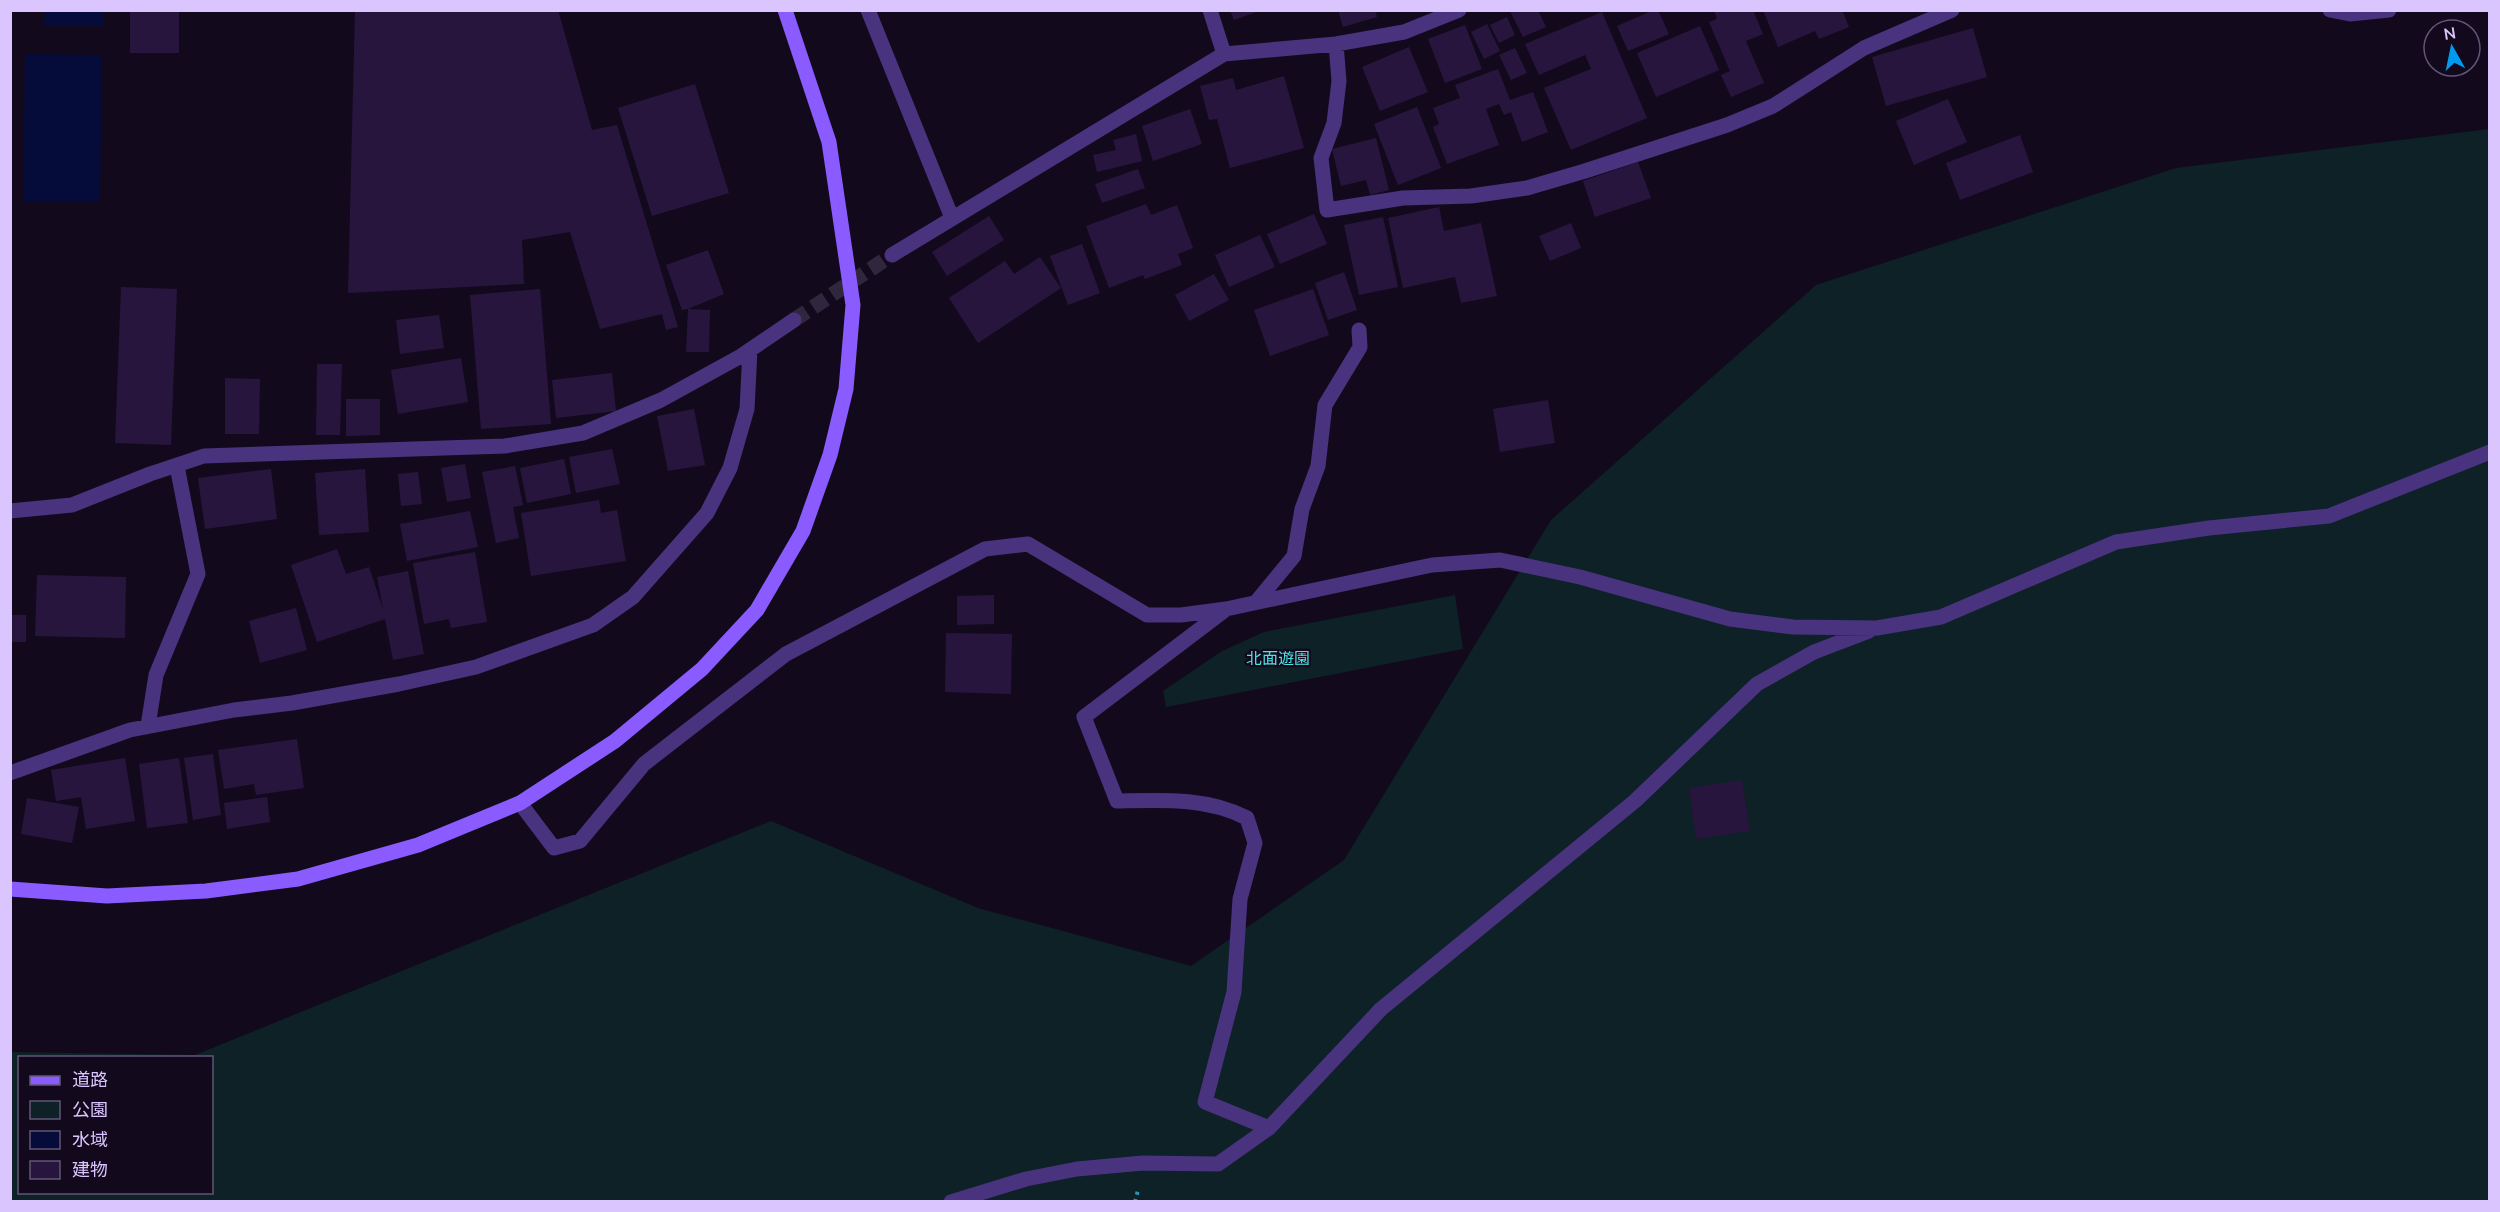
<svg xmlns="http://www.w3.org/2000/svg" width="2500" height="1212" viewBox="0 0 2500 1212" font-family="'Nunito Sans','Noto Sans JP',sans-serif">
<rect width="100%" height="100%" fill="#120a1c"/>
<path fill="#0d2126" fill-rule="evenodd" d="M2489,129V1201L11,1202V1052L195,1055L771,821L978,908L1191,966L1344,860L1551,520L1816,285L2176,168ZM20,1058H212V1192H20Z
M1455,595L1463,649L1166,707L1163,691L1222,651L1264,632Z"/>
<path fill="#060c39" d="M45,11H104V26H44Z
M25,54L102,55L100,202L23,201Z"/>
<path fill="#28153e" d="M130,10H179V53H130Z
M355,10H558L592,130L617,125L678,327L666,330L662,314L600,329L570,232L522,240L524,284L348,293Z
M1230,10H1259V11L1234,20Z
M1338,10H1375L1377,17L1343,27Z
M1538,10L1546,27L1523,37L1510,11Z
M1654,10H1658L1669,34L1628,51L1617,26Z
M1714,10H1753L1763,34L1746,41L1764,83L1731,97L1721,75L1730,71L1709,22L1717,19Z
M1763,10H1842L1849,27L1819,39L1815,31L1778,47Z
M1602,12L1647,118L1571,150L1544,88L1591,69L1585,55L1539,75L1525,44Z
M1507,17L1515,35L1499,43L1490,25Z
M1487,24L1500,51L1484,59L1471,32Z
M1465,25L1482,69L1445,83L1428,39Z
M1700,26L1719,70L1656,97L1637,53Z
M1973,28L1987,77L1886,106L1872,57Z
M1409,47L1428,92L1380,111L1362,67Z
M1515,48L1527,73L1511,80L1499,55Z
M1498,69L1510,100L1533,92L1548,132L1522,142L1511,112L1504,115L1499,104L1486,109L1499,145L1447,164L1433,127L1439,124L1433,108L1460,98L1455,85Z
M1284,76L1304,148L1230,168L1217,119L1209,120L1200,86L1233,78L1236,90Z
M695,84L729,193L652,216L618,108Z
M1948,99L1967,142L1914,165L1896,121Z
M1417,107L1441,168L1398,185L1374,124Z
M1190,109L1202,144L1153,161L1142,126Z
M1136,134L1142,161L1097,172L1093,155L1116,150L1113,140Z
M2020,135L2033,172L1960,200L1946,163Z
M1376,138L1389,190L1370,195L1366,180L1341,186L1332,149Z
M1638,162L1651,198L1595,217L1583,181Z
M1138,169L1145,188L1102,203L1095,184Z
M1146,204L1151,215L1177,205L1193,248L1178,254L1182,265L1145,279L1143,275L1109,288L1086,226Z
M1439,207L1444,231L1481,223L1497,296L1461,303L1455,277L1403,288L1388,218Z
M1314,214L1327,244L1280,264L1267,234Z
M989,216L1004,240L947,276L932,252Z
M1383,217L1398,287L1359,295L1344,225Z
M1571,223L1581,248L1550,261L1539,236Z
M1260,235L1275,267L1229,287L1215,255Z
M1082,244L1100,293L1068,305L1050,256Z
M708,250L724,294L688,309L710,310L709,352H686L688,309L682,310L666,265Z
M1040,257L1061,288L978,343L949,298L1005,261L1014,274Z
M1344,272L1357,310L1328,320L1315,283Z
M1214,274L1229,300L1189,321L1175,295Z
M121,287L177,289L171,445L115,443Z
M540,289L551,424L481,429L470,295Z
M1313,289L1329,335L1270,356L1254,310Z
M439,315L444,348L400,354L396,320Z
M461,358L468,402L398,414L391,370Z
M317,364H342L340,435H316Z
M612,373L616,411L556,418L552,380Z
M225,378L260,379L259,434H225Z
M346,399H380V435L346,436Z
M1548,400L1555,443L1500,452L1493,409Z
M694,409L705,465L668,471L657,416Z
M612,449L620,484L576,493L569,457Z
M564,459L571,494L527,503L520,468Z
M465,464L471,498L447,502L441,468Z
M515,466L523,505L513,507L519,538L496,543L482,472Z
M271,469L277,519L205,529L198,478Z
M365,469L369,532L319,535L315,473Z
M418,472L422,504L401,506L398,474Z
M599,500L601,513L617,510L626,561L531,576L521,513Z
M470,511L478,547L407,561L400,524Z
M337,549L346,574L369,567L383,609L377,577L408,571L424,654L393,660L385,619L317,642L291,565Z
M475,552L487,622L451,628L449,619L424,624L413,563Z
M37,575L126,577L125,638L35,636Z
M994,595V624L957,625V596Z
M296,608L307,650L260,663L249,621Z
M10,615H26V642H10Z
M946,633L1012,634L1011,694L945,692Z
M297,739L304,788L256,795L254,784L224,789L218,750Z
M213,754L221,815L193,820L184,758Z
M125,758L135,821L86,829L81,797L56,801L51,770Z
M179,758L188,823L147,828L139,764Z
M1742,780L1750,831L1696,839L1689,788Z
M267,797L270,822L227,829L224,803Z
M27,798L79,807L72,843L21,834Z"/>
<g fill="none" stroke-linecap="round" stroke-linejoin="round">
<path stroke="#30263e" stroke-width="15" stroke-dasharray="15 8" stroke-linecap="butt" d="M794,320L892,255"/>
<path stroke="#2697b2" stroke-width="4" stroke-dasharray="3 4.5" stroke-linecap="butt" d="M1135,1202L1138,1190"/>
<path stroke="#49337e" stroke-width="15" d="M868,10L952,218
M1210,10L1224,54
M2330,10L2350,14L2389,10
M1336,44L1339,81L1334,123L1321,158L1327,210L1403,198L1471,196L1527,188L1585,171L1727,125L1773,106L1864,48L1952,10
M892,255L1224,54L1336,44L1404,32L1459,10
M10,511L72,505L150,474L204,456L505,446L583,433L661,400L741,356L794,320
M1257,601L1294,556L1302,509L1318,466L1325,405L1360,347L1359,330
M1225,610L1084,717L1117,801C1161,800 1207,797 1247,818L1255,843L1240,899L1234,992L1205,1102L1269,1128
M148,726L156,675L198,574L177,466
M10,773L130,730L234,710L292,703L399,684L476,667L593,625L633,597L707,513L730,468L747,409L750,350
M520,803L554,848L580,841L644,764L786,654L985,549L1028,544L1147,615H1181L1226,609L1432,565L1500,560L1580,577L1730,619L1793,627L1877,628L1941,617L2116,542L2209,528L2329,516L2490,452
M951,1202L1026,1179L1077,1169L1143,1163L1218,1164L1269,1128L1381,1009L1635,801L1757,684L1814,652L1869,631"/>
<path stroke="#8a5cff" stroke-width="15" d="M10,889L107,896L206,891L298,879L418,845L520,803L615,741L702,669L757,610L803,531L830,455L846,389L853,305L829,142L785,10"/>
</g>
<g text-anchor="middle" stroke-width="4.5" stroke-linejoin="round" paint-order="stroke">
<g font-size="16" fill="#4de3e4" stroke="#120a1c">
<text x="1278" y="664">北面遊園</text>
</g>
</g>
<rect width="2500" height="1212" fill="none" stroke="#dbc5ff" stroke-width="24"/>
<rect x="18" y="1056" width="195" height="138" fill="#120a1c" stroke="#625577" stroke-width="1.5"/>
<rect x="30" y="1076" width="30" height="9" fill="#8a5cff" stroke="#625577" stroke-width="1.5"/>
<text x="72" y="1086" font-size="18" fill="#dbc5ff">道路</text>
<rect x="30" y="1101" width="30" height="18" fill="#0d2126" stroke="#625577" stroke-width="1.5"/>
<text x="72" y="1116" font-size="18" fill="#dbc5ff">公園</text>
<rect x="30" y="1131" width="30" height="18" fill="#060c39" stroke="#625577" stroke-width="1.5"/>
<text x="72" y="1146" font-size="18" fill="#dbc5ff">水域</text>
<rect x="30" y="1161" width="30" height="18" fill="#28153e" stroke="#625577" stroke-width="1.5"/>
<text x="72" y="1176" font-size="18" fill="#dbc5ff">建物</text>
<g transform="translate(2452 48) rotate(351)"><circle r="28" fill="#120a1c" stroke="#625577" stroke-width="1.5"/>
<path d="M0-4.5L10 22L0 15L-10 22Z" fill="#009af0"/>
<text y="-9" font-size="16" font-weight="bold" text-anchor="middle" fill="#dbc5ff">N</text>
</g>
</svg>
